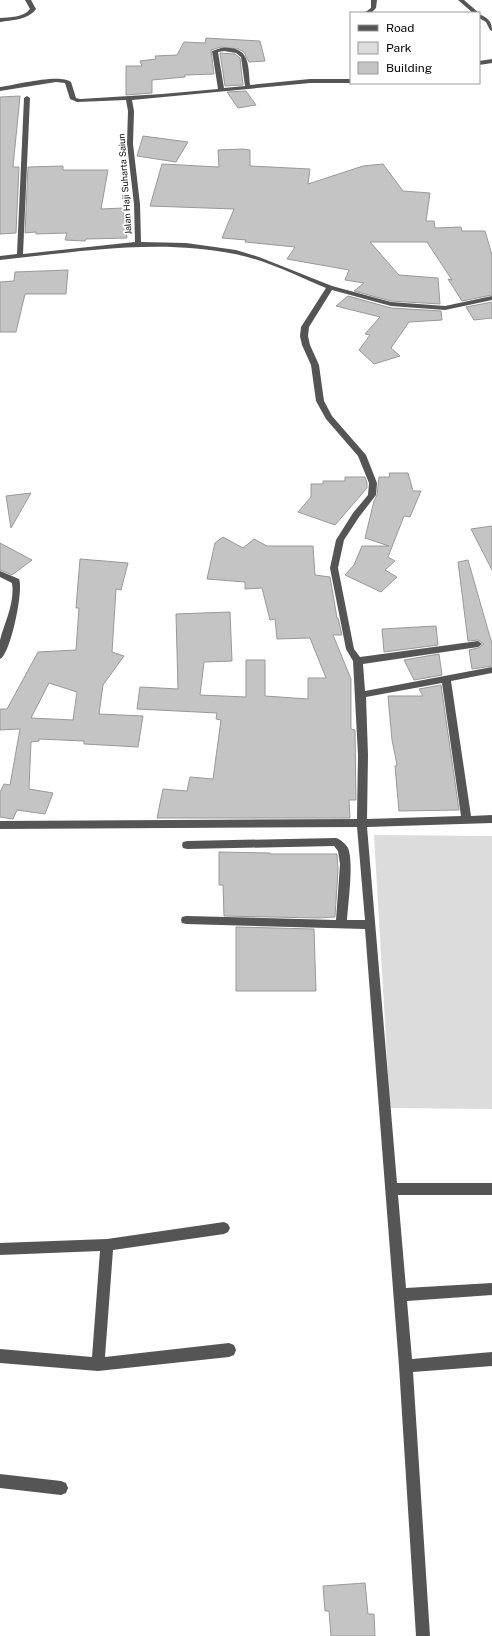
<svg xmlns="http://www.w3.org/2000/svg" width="492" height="1636" viewBox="0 0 492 1636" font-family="'Public Sans',sans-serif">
<rect width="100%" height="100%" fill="#fff"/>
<path fill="#dcdcdc" d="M374,835L492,836V1109L390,1108Z"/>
<path fill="#c4c4c4" stroke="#999" fill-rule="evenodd" d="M206,38L260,41L265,61L249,62L244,52L238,49L221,47L211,50L214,74L185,75V77L152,80V93L126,95V66H142L140,61L156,59L155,56L177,55L184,42L205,43Z
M220,53L235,54L240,58L243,85L225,86Z
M246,91L256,105L238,108L227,92Z
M20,96L13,167H19L16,233L0,234V97Z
M143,136L188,142L176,162L137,156Z
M243,149L250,150V166L310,169L308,184L363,166L383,164L403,191L430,193L426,221H434L435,228L461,227L462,231H485L492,255V295L462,301L448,279L452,280L427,242H370L399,275L438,278L440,304L391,301L354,291L364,283L345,280L349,270L287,259L295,247L245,242L246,240L222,238L234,209L150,206L162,164L219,167L218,150Z
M63,166V170H108L101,209L123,208L127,238L86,239L85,241L65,240L67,233L36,234V232L25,233L28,167Z
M68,270L66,294H25L16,332H0V282L14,281L15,272Z
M348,296L391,308L441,311L442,320L409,322L391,348L400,356L374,364L359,350L370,335L365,334L380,317L336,306Z
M492,302V318L474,320L466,307Z
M389,473H408L413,491H421L410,517L404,516L388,557L395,561L385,570L397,577L381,592L345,575L354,565L362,546H389L365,538L374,501L377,495L379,477H390Z
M345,477H365L367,483V488L335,525L298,512L311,497V484H323V481H345Z
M31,493L11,528L6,496Z
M492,526V570L471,529Z
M223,537L243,548L254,539L267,546H313L315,575L330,577L337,618H338L342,635H333L351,679V729L355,730L356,800H349L350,818H157L163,789L187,791L190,777L213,779L221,720L216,719L217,713L137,709L140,687L178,689L176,614L230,612L232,661L204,662L200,695L246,697V660H265V696L308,699V678H326L310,638L277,639L275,619L270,620L262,588L245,589V582L207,579L215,543Z
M0,543L32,560L12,575L0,570Z
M80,559L128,563L121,590L116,589L112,652L124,656L103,685L99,714L143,716L138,747L84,744V741L39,739V741L31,742L29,789L53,793L45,814L17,810L13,819L0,817V792L4,784L10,785L20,729L0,730V709H7L38,652L76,650L79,608H76ZM49,683L77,692L73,720L31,718Z
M468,560L492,644V666L472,669L469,650L478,648L484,644L478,640L468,641L458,562Z
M436,626L438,645L384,652L382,629Z
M439,654L442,675L414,680L404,660Z
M441,685L459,810L399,811L395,766L397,765L392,740L388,696H423L419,689Z
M219,852L270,853V854H337L338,869L335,917L319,918L224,916L223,885H219Z
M236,927L314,929L316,991H236Z
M365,1583L368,1614H374L375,1636H331L329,1611H325L323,1586Z"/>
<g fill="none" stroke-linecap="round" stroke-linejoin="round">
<path fill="#555" fill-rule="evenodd" d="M25,0H31L36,9C28,20 12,20 0,22V18C10,17 23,18 30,9Z
M371,0H377L376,8L371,13H364L371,8Z
M458,0H464L479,13H473Z
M479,14C488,18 492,21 492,31L490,30L486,22L479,18Z
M221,48C250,46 248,63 250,85L310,79H351V83H310L132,100L134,111L133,144L140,204L141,242L186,243L236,250L259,257L332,286L391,302L445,306L492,296V300L445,310L391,306L332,290L309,327L308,336L310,345L319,365L324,401L332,416L366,455L377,483L376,495L359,517L344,540L338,568L354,649L360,657L478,641L482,644L478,647L363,664L365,691L492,667V673L451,681L471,816L492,815V823L367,827L397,1183H492V1195H398L406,1288L492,1283V1295L407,1301L412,1359L492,1352V1366L413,1372L430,1636H416L399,1366L365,929L186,924L182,923L181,920L182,917L186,916L336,920L340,864L338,851L334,846L187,849L183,848L182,845L183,842L187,841L336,838C340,839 346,844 348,848C354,862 348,903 347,920H365L357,827L0,829V821L357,819L358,755L353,661L346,649L330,568L336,540L353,513L368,495L369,483L358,456L326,419L316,401L311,365L302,345L300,336L301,327L326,288C297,276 266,260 235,254C157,238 77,252 0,260V256L17,254L24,98L27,96L30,98L23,254L135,242L134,204L127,144L128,111L126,100L77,102L70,99L65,83L56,82L0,91V87C15,85 60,73 71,82L76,98L80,99L162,94L218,89L212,51ZM224,51L236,53L241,57L245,86L224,88L218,52ZM442,683L461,816L367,819L368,755L366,697Z
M492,59V63L479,65V61Z
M0,571L19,579C24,590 10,656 0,659C0,653 0,646 0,640C5,621 15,603 12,583L0,577Z
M224,1222L228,1224L230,1228L228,1232L224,1234L113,1250L105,1357L229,1343L234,1345L236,1350L234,1355L229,1357L98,1371L0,1363V1349L92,1357L100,1251L0,1255V1243L107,1239Z
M0,1474L61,1481L66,1483L68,1488L66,1493L61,1495L0,1488Z"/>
</g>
<g text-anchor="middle" stroke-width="3.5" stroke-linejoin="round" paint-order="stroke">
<g font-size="9" fill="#000" stroke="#fff">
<text transform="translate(125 184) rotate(-94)" y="3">Jalan Haji Suharta Saiun</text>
</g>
</g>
<rect x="350" y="12" width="130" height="72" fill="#ffffff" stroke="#999999"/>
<rect x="358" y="25" width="20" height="6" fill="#555555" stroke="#999999"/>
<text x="386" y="32" font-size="12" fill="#000000">Road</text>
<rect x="358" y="42" width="20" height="12" fill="#dcdcdc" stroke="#999999"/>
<text x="386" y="52" font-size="12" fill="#000000">Park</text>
<rect x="358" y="62" width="20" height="12" fill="#c4c4c4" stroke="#999999"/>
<text x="386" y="72" font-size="12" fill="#000000">Building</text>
</svg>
